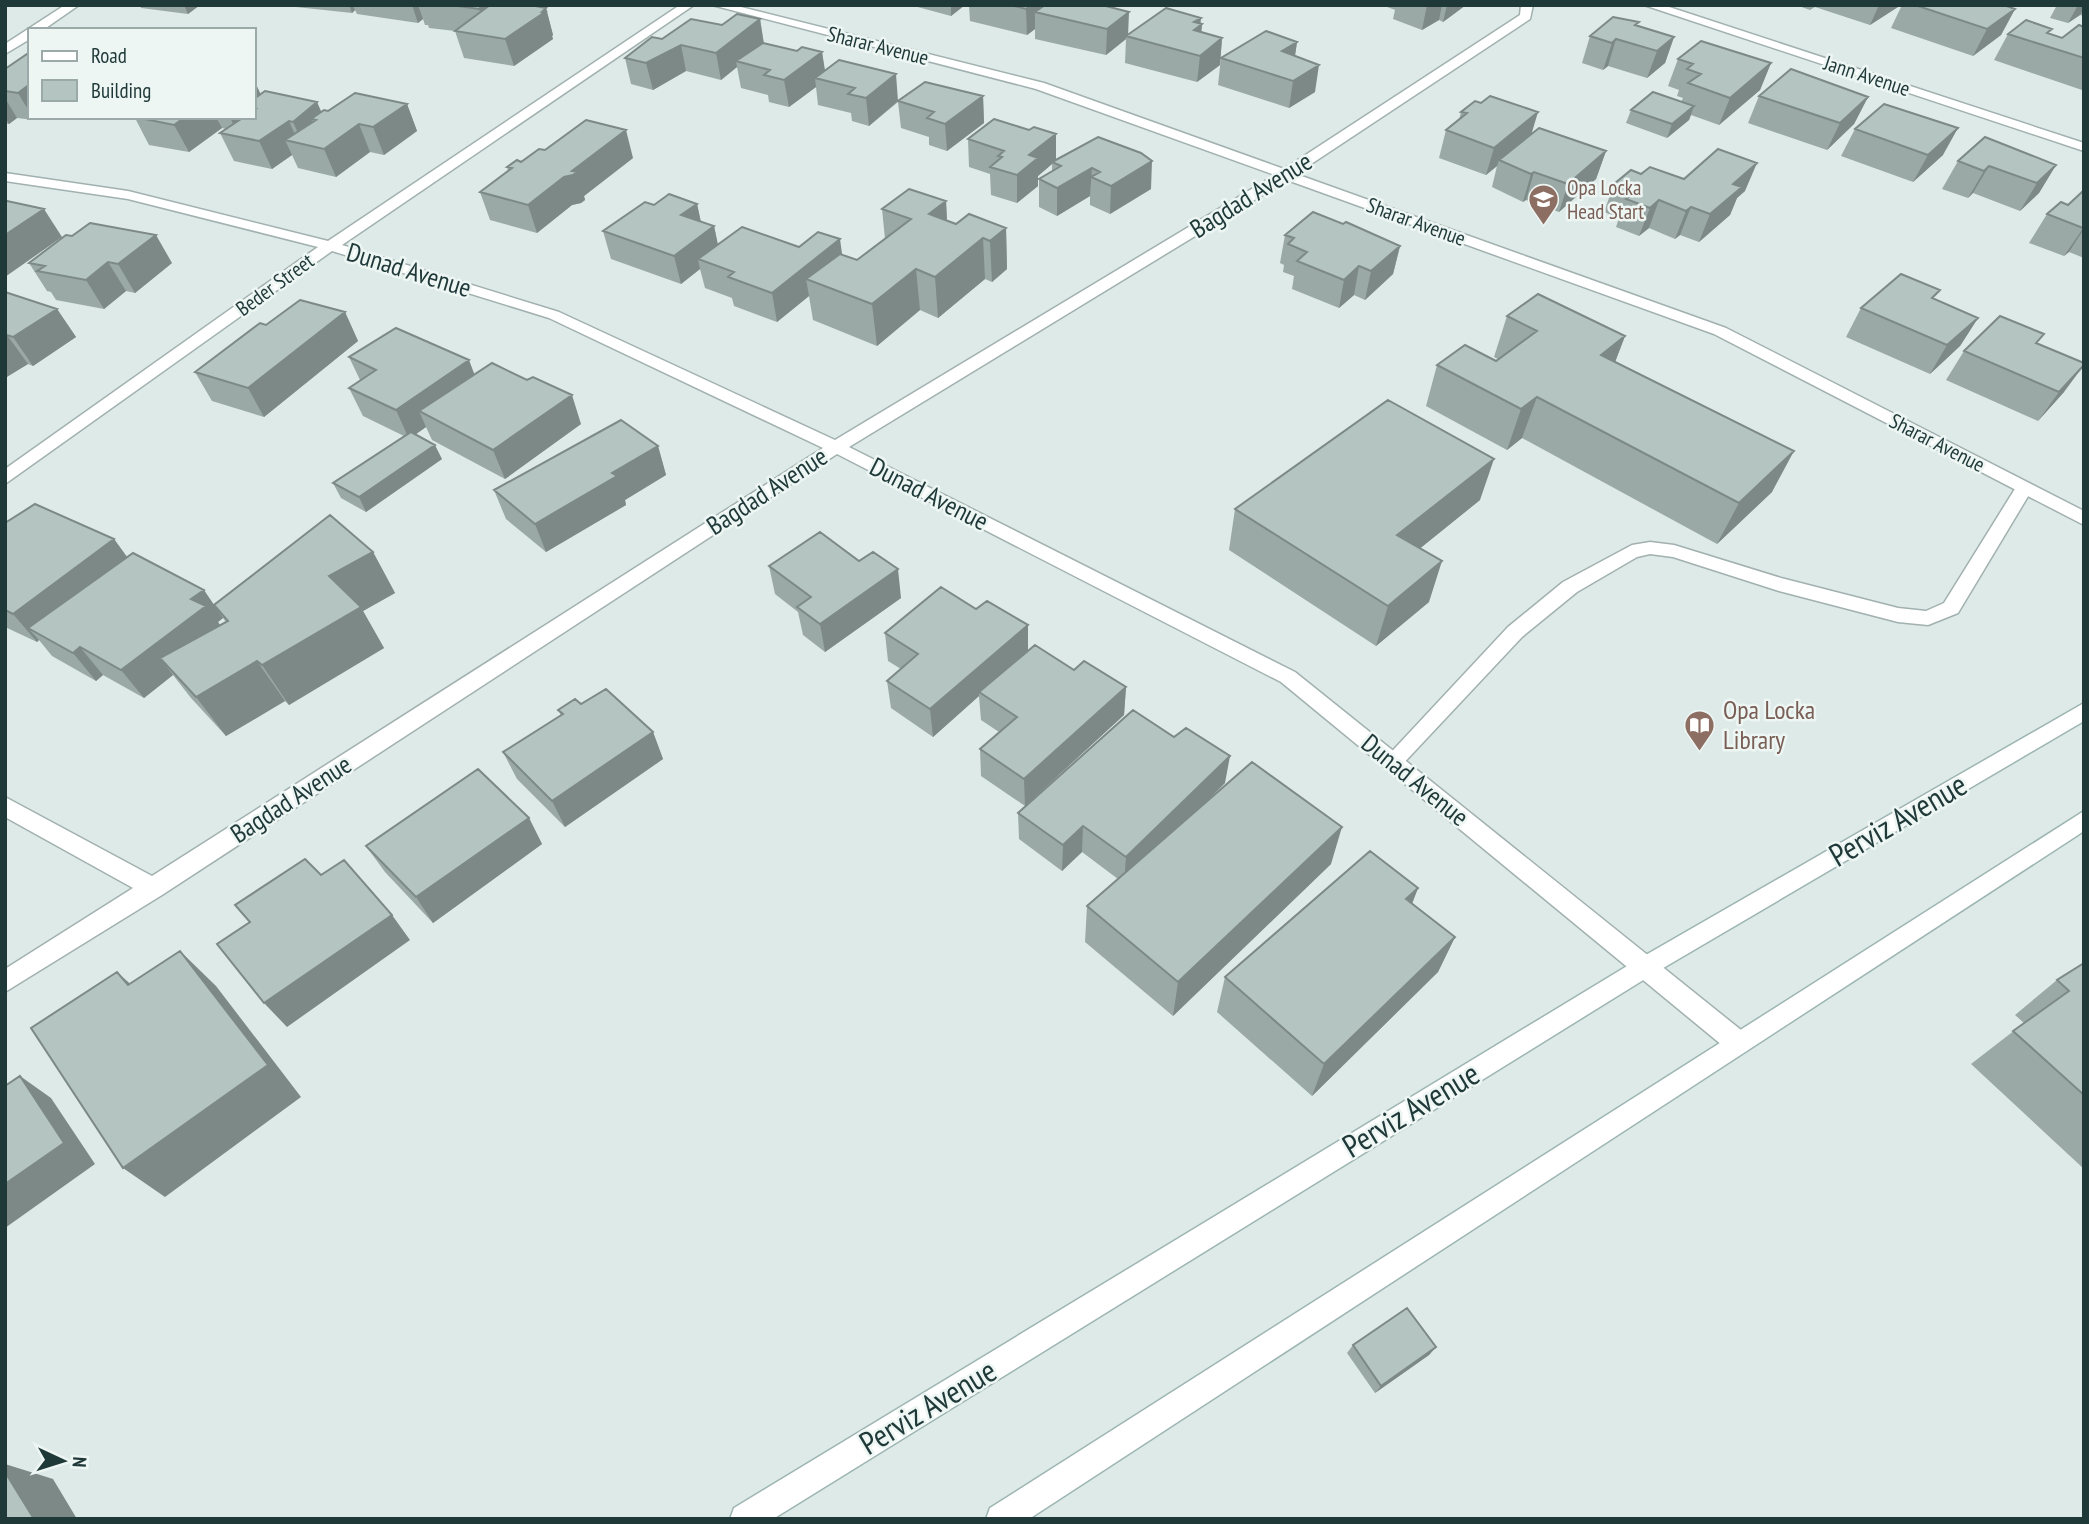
<svg xmlns="http://www.w3.org/2000/svg" width="2089" height="1524" viewBox="0 0 2089 1524" font-family="'PT Sans Narrow',sans-serif">
<rect width="100%" height="100%" fill="#deeae7"/>
<g fill="none" stroke-linecap="round" stroke-linejoin="round">
<defs>
<path id="lane" d="M2024,482L2033,488L1958,613L1928,625L1898,622L1779,591L1673,557L1650,554L1637,557L1577,592L1522,637L1399,768H1385L1382,762L1508,627L1563,582L1632,545L1650,542L1674,545L1781,578L1898,608L1926,611L1944,603L2018,484Z"/>
<path id="street" d="M65,5H79L43,30H30V39L5,54V44Z
M680,5H694L342,245L559,312L835,440L1275,175L1036,89L712,5H733L1044,83L1284,169L1520,15L1521,5H1533L1530,19L1296,174L1726,328L2084,511V525L1714,334L1287,180L849,447L1295,672L1746,1034L1749,1042L1746,1050L1737,1053L1728,1050L1281,682L837,454L162,895L5,992V969L133,888L5,817V797L152,876L823,448L549,318L332,251L5,484V469L318,247L128,199L5,181V173L128,191L328,241Z
M1644,5H1663L2084,143V151Z"/>
<path id="secondary" d="M2084,703V721L1653,974L773,1519H730L734,1508L1637,960Z
M2084,811V831L1029,1519H986L990,1508Z"/>
</defs>
<use href="#lane" stroke="#a1b1af" stroke-width="3"/>
<use href="#street" stroke="#a1b1af" stroke-width="3"/>
<use href="#secondary" stroke="#9db5b3" stroke-width="3"/>
<use href="#lane" fill="#fff" fill-rule="evenodd"/>
<use href="#street" fill="#fff" fill-rule="evenodd"/>
<use href="#secondary" fill="#fff" fill-rule="evenodd"/>
</g>
<path fill="#9aa9a6" fill-rule="evenodd" d="M140,5H200L188,14L141,8Z
M295,5H541V8H546L553,35L552,36L553,39L514,66L464,58L455,31L429,28L428,25H425L423,19L418,23L357,14L355,10L352,13L296,7Z
M910,5H965L951,16Z
M969,5H1106L1128,36L1201,18L1200,24H1202L1201,32L1222,38L1220,65L1197,82L1125,63L1126,39L1106,55L1035,39V29L1027,35L970,21Z
M1382,5H1466L1443,22L1439,20L1422,30L1393,19L1395,10Z
M1796,5H1901L1870,25L1815,7L1810,10Z
M1902,5H2004L2015,9L2001,35L1973,56L1891,28Z
M2057,5H2084V16L2080,15L2068,23L2050,18Z
M760,19L764,43L797,51L822,52L825,70L898,101L983,96L984,123L947,151L929,145V137L901,128L898,102L869,126L852,121L851,113L818,105L816,87L789,107L769,102L768,95L741,88L737,67L721,80L686,71L653,90L631,84L625,58L662,39L722,25Z
M1638,26L1674,37L1665,63L1647,78L1608,66L1603,70L1582,63L1590,36Z
M2084,27V89L2082,90L1994,60L2008,34H2049L2062,38Z
M1297,42L1295,56L1315,92L1289,108L1218,85L1221,58Z
M30,52V117H38L34,120L17,118L9,124L5,123V69Z
M1678,59L1771,63L1760,90L1719,125L1691,115L1689,120L1667,138L1626,123L1631,110L1681,102L1683,98L1677,96L1679,90L1668,86Z
M254,80L261,95L321,112L407,104L417,131L384,155L370,152L336,177L298,168L292,155L272,169L234,161L220,133L226,129L222,128L189,152L149,145L135,118L254,117Z
M1759,96L1868,97L1854,124L1827,150L1748,123Z
M1481,103L1531,134L1606,151L1596,179L1559,212L1526,200L1523,202L1492,187L1497,166L1486,175L1439,158L1446,130L1459,120L1461,112Z
M1855,129L1943,155L1913,182L1841,156Z
M1098,137L1151,189L1110,214L1090,205V196L1057,216L1039,207V179L1052,171V164L1038,176V186L1017,203L991,195L990,174L969,167L968,139L1056,160Z
M545,150L633,158L584,196L585,200L581,203L572,205L537,233L490,220L480,192L508,171L507,167Z
M1958,161L2056,165L2039,193L2020,211L1973,193L1968,198L1942,189Z
M1641,174L1684,179L1745,191L1737,198L1730,215L1699,242L1680,235L1675,239L1649,228L1639,236L1616,227L1619,218L1604,212L1614,184Z
M2084,190V258L2069,252L2064,256L2029,243L2047,214L2068,205Z
M946,201L947,221L956,224L1006,228L1007,269L992,282L985,279L938,318L920,310L877,346L813,320L809,296L777,322L734,306L732,298L705,288L700,269L681,284L611,259L603,231L654,205L697,204L701,222L714,226L718,245L799,247L842,255L857,260L885,239L882,209Z
M1285,235L1400,246L1393,274L1365,300L1354,295L1339,308L1292,289L1294,276L1283,272L1284,265L1280,263Z
M29,263H172L135,293L126,291L104,309L56,300L51,292L47,291Z
M5,292L57,309L76,337L33,366L28,364L5,378Z
M1935,300L1978,318L1960,346L1930,374L1846,337L1861,308Z
M345,312L358,341L264,417L212,401L195,372L266,325Z
M1507,316L1625,336L1615,362L1772,492L1717,544L1522,438L1507,450L1426,406L1437,365L1496,361L1498,359L1494,357Z
M2038,343L2064,392L2038,421L1946,380L1964,351Z
M349,357L475,375L581,424L505,479L432,440L426,427L416,434L442,459L366,512L341,498L333,483L404,436L363,416L349,388L360,380Z
M658,446L666,475L625,500L626,505L546,552L506,519L494,490Z
M1480,500L1420,548L1429,602L1376,646L1229,550L1235,509Z
M5,523L114,539L127,557L214,605L373,552L395,593L363,611L384,648L289,705L285,701L226,736L191,698L173,675L144,698L103,675L96,681L52,656L39,640L37,642L5,627ZM223,618L226,622L220,625L218,622Z
M769,566L901,598L825,652L803,635L798,612L775,594Z
M885,633L1028,651L1074,670L1126,687L1124,715L1025,806L981,776L980,749L999,732L981,720L979,696L933,737L891,708L887,681L901,669L888,661Z
M581,704L653,732L663,759L565,827L517,779L503,752L561,715L558,710Z
M1225,783L1204,804L1331,864L1173,1016L1085,942L1087,906L1118,879L1082,852L1062,871L1019,839L1018,813Z
M529,818L542,844L433,923L385,872L366,846Z
M1418,888L1412,904L1455,937L1438,972L1312,1096L1217,1012L1225,977Z
M2084,963V1169L1971,1064L2024,1023L2015,1015L2057,980Z
M1353,1345L1436,1347L1429,1355L1375,1393L1347,1353Z"/>
<path fill="#7d8987" d="M184,5H200L188,14Z
M349,5H353L355,10L352,13Z
M412,5H418L423,19L418,23Z
M483,5H516L487,35L479,9Z
M530,5H541L542,11L546,8L553,35L552,36L553,39L514,66L505,39Z
M951,5H965L951,16Z
M1031,5H1064L1035,12V29L1027,35L1026,9Z
M1427,5H1442L1439,20L1422,30Z
M1447,5H1466L1443,22Z
M1879,5H1901L1870,25Z
M2078,5H2084V9L2080,15L2068,23Z
M2015,9L2001,35L1973,56L1987,29Z
M1129,12L1128,37L1126,36V39L1106,55L1107,29Z
M1201,18L1200,26L1202,24L1200,51L1195,54L1194,22Z
M760,19L764,46L736,61L737,67L721,80L716,53Z
M1674,37L1665,63L1647,78L1657,51Z
M1222,38L1220,65L1197,82L1200,56Z
M1616,39L1608,66L1603,70L1612,43Z
M1297,42L1293,69L1282,51Z
M681,45L686,71L653,90L646,63Z
M822,52L826,79L815,78L816,87L789,107L784,80Z
M1771,63L1760,90L1719,125L1730,98Z
M1319,65L1315,92L1289,108L1293,81Z
M896,74L898,101L869,126L866,98Z
M254,80L264,102L254,109Z
M30,84V113L18,93Z
M983,96L984,123L947,151L945,124Z
M1868,97L1854,124L1827,150L1840,123Z
M5,98L17,118L9,124L5,117Z
M317,102L329,129L316,120L311,119L319,138L303,144L293,122Z
M407,104L417,131L384,155L373,127Z
M1694,106L1689,120L1667,138L1672,124Z
M1538,112L1530,139L1499,160L1497,166L1486,175L1494,148Z
M185,117H216L222,128L189,152L174,125Z
M230,117H248L236,131Z
M289,121L299,144L285,140L292,155L272,169L259,141Z
M359,124L370,152L336,177L324,149Z
M1958,128L1943,155L1913,182L1928,155Z
M626,130L633,158L584,196L585,200L581,203L572,205L537,233L528,205Z
M1056,134V161L1052,162V164L1038,176V186L1017,203V175L1029,155Z
M1606,151L1596,179L1559,212L1568,184Z
M1152,161L1151,189L1110,214L1111,186Z
M1757,163L1745,191L1737,198L1730,215L1699,242L1710,214L1733,184Z
M2056,165L2039,193L2020,211L2037,183Z
M1989,166L1973,193L1968,198L1984,171Z
M1092,168L1090,196L1057,216V188Z
M1534,172L1526,200L1523,202L1531,174Z
M1659,200L1649,228L1639,236L1650,208Z
M946,201L948,242L929,214Z
M697,204L703,232L681,215Z
M1691,207L1680,235L1675,239L1686,211Z
M44,209L62,237L5,277V235Z
M714,226L720,255L698,259L700,269L681,284L674,256Z
M2084,227V229L2069,252L2064,256Z
M1006,228L1007,269L992,282L990,241Z
M156,235L172,263L135,293L118,264Z
M983,238L985,279L938,318L935,277Z
M840,239L844,268L806,279L809,296L777,322L772,293Z
M1400,246L1393,274L1365,300L1371,271Z
M108,262L126,291L104,309L86,280Z
M1359,266L1354,295L1339,308L1344,280Z
M916,269L920,310L877,346L872,304Z
M57,309L76,337L33,366L13,337Z
M345,312L358,341L264,417L248,388Z
M1978,318L1960,346L1930,374L1947,345Z
M7,335L28,364L5,378V336Z
M1625,336L1609,378L1601,355Z
M469,360L480,389L419,411L426,427L409,439L396,410Z
M2084,365L2064,392L2038,421L2059,392Z
M572,395L581,424L505,479L493,450Z
M1537,397L1522,438L1507,450L1521,409Z
M435,445L442,459L366,512L359,497Z
M658,446L666,475L625,500L626,505L546,552L535,524L612,473Z
M1794,451L1772,492L1717,544L1739,503Z
M1494,459L1480,500L1386,576L1397,535Z
M114,539L135,568L28,628L39,640L37,642L13,614Z
M373,552L395,593L363,611L384,648L289,705L262,665L329,576Z
M1442,561L1429,602L1376,646L1388,606Z
M898,569L901,598L825,652L820,624Z
M204,590L223,618L218,622L226,634L160,658L173,675L144,698L121,670L191,599Z
M1028,625V653L979,692V696L933,737L930,709Z
M80,647L103,675L96,681L73,653Z
M257,661L285,701L226,736L196,697Z
M1126,687L1124,715L1025,806L1024,779Z
M653,732L663,759L565,827L552,801Z
M1230,756L1225,783L1124,883L1126,857Z
M529,818L542,844L433,923L416,897Z
M1083,826L1082,852L1062,871L1063,845Z
M1342,827L1331,864L1173,1016L1178,982Z
M1418,888L1404,924L1406,899Z
M392,915L410,940L287,1027L264,1003Z
M1455,937L1438,972L1312,1096L1324,1064Z
M180,951L216,986L301,1097L165,1197L123,1168Z
M117,972L156,1007L128,985Z
M20,1076L51,1098L95,1164L5,1228V1184Z
M1436,1347L1429,1355L1375,1393L1381,1386Z
M5,1464L53,1479L77,1519H34L5,1472Z"/>
<path fill="#b3c4c1" stroke="#7d8987" stroke-width="2" d="M451,5H483L479,9Z
M490,5H530L546,8L542,12H545L505,39L455,31Z
M1011,5H1031L1026,9Z
M1045,5H1102L1129,12L1107,29L1035,12Z
M1915,5H2004L2015,9L1987,29Z
M1166,8L1201,18L1194,22L1202,24L1194,30L1222,38L1200,56L1126,36Z
M737,14L760,19L716,53L681,45L646,63L625,58L652,37L662,39L691,19L722,25Z
M1613,17L1639,22L1635,25L1674,37L1657,51L1616,39L1612,43L1590,36Z
M2026,20L2052,29L2047,33L2062,38L2079,25L2084,27V58L2008,34Z
M1266,31L1297,42L1282,51L1319,65L1293,81L1221,58Z
M1701,41L1771,63L1730,98L1688,83L1701,74L1687,69L1693,64L1678,59Z
M763,43L797,51L802,47L822,52L784,80L764,75L770,70L736,61Z
M30,52V84L18,93L5,91V69Z
M839,60L896,74L866,98L848,94L855,88L815,78Z
M1791,69L1868,97L1840,123L1759,96Z
M925,82L983,96L945,124L927,118L934,112L898,101Z
M265,91L317,102L293,122L289,121L259,141L220,133L244,117H254V111L256,109H254V99Z
M1653,92L1694,106L1672,124L1631,110Z
M355,93L407,104L373,127L359,124L324,149L285,140L316,120L311,119L324,110L328,111Z
M1490,96L1538,112L1494,148L1446,130L1467,113L1461,112L1475,101L1481,103Z
M1884,104L1958,128L1928,155L1855,129Z
M135,117H185L174,125Z
M994,119L1029,130L1034,127L1056,134L1029,155L1038,158L1017,175L990,167L1002,157L998,156L1004,151L968,139Z
M586,120L626,130L572,171L577,172L573,175L564,177L528,205L480,192L512,168L507,167L517,160L521,162L539,149L545,150Z
M1539,128L1606,151L1568,184L1534,172L1531,174L1499,160Z
M1098,137L1141,153L1152,161L1111,186L1091,177L1100,172L1092,168L1057,188L1039,179L1061,166L1052,162Z
M1985,137L2056,165L2037,183L1989,166L1984,171L1958,161Z
M1718,149L1757,163L1733,184L1742,187L1710,214L1691,207L1686,211L1659,200L1650,208L1626,199L1635,192L1614,184L1631,170L1641,174L1650,167L1684,179Z
M909,189L946,201L929,214L956,224L969,214L1006,228L990,241L983,238L935,277L916,269L872,304L806,279L840,254L857,260L911,219L882,209Z
M2084,190V227L2083,228L2047,214L2061,202L2068,205Z
M669,194L697,204L681,215L714,226L674,256L603,231L645,202L654,205Z
M7,201L44,209L5,235V202Z
M1313,212L1343,224L1346,222L1400,246L1371,271L1359,266L1344,280L1297,261L1307,252L1288,244L1294,238L1285,235Z
M90,223L156,235L118,264L108,262L86,280L37,271L45,266L29,263L66,235L72,236Z
M742,227L799,247L818,232L840,239L772,293L728,277L734,272L698,259Z
M1901,274L1940,290L1932,298L1978,318L1947,345L1861,308Z
M5,292L57,309L13,337L7,335L5,336Z
M1538,294L1625,336L1601,355L1794,451L1739,503L1537,397L1521,409L1437,365L1465,345L1496,361L1537,331L1507,316Z
M300,300L345,312L248,388L195,372L260,323L266,325Z
M2000,316L2044,334L2036,343L2084,363V365L2059,392L1964,351Z
M396,328L469,360L396,410L349,388L376,370L349,357Z
M492,363L527,380L533,377L572,395L493,450L419,411Z
M1388,400L1494,459L1397,535L1442,561L1388,606L1235,509Z
M621,420L658,446L612,473L617,476L535,524L494,490Z
M411,432L435,445L359,497L333,483Z
M35,504L114,539L13,614L5,610V523Z
M330,515L373,552L329,576L361,607L262,665L257,661L196,697L160,658L228,621L214,605Z
M820,532L859,561L873,552L898,569L820,624L797,607L811,597L769,566Z
M133,553L204,590L191,599L206,606L121,670L80,647L73,653L28,628Z
M941,587L976,609L987,601L1028,625L930,709L887,681L918,654L885,633Z
M1035,645L1074,670L1084,661L1126,687L1024,779L980,749L1017,717L979,692Z
M606,689L653,732L552,801L503,752L563,714L558,710L575,699L581,704Z
M1133,710L1174,737L1186,728L1230,756L1126,857L1083,826L1063,845L1018,813Z
M1252,762L1342,827L1178,982L1087,906Z
M478,769L529,818L416,897L366,846Z
M1370,851L1418,888L1406,899L1455,937L1324,1064L1225,977Z
M305,859L321,875L344,860L392,915L264,1003L217,944L250,922L235,905Z
M180,951L268,1065L123,1168L31,1028L117,972L128,985Z
M2084,963V1095L2013,1031L2069,991L2057,980Z
M20,1076L64,1143L5,1184V1086Z
M1407,1308L1436,1347L1381,1386L1353,1345Z
M5,1472L34,1519H5Z"/>
<defs>
<symbol id="school-pin" viewBox="-11 -11 22 30"><path d="M0 17L-7.5 6A9.5 9.5 0 1 1 7.5 6Z" fill="#8d6e63" stroke="#eef6f4"/><path d="M0-5L7-2L0 1L-7-2ZM-4 1L0 2.5L4 1V4Q0 6-4 4Z" fill="#fff"/></symbol>
<symbol id="library-pin" viewBox="-11 -11 22 30"><path d="M0 17L-7.5 6A9.5 9.5 0 1 1 7.5 6Z" fill="#8d6e63" stroke="#eef6f4"/><path d="M-6-4Q-3-5.5-.7-3.5V5Q-3 3-6 4ZM6-4Q3-5.5 .7-3.5V5Q3 3 6 4Z" fill="#fff"/></symbol>
</defs>
<g fill-rule="evenodd">
<use href="#school-pin" x="1526" y="182" width="35" height="47"/>
<use href="#library-pin" x="1682" y="708" width="35" height="47"/>
</g>
<g text-anchor="middle" stroke-width="5" stroke-linejoin="round" paint-order="stroke">
<g font-size="21" fill="#1f3939" stroke="#eef6f4">
<text transform="translate(878 46) rotate(14)" y="7">Sharar Avenue</text>
<text transform="translate(1867 76) rotate(18)" y="7">Jann Avenue</text>
<text transform="translate(1416 222) rotate(20)" y="7">Sharar Avenue</text>
<text transform="translate(275 285) rotate(-36)" y="7">Beder Street</text>
<text transform="translate(1937 443) rotate(27)" y="7">Sharar Avenue</text>
</g>
<g font-size="21" fill="#785e54" stroke="#eef6f4" text-anchor="start">
<text x="1567" y="195">Opa Locka<tspan x="1567" dy="24">Head Start</tspan></text>
</g>
<g font-size="26" fill="#1f3939" stroke="#eef6f4">
<text transform="translate(1251 195) rotate(-32)" y="9">Bagdad Avenue</text>
<text transform="translate(409 270) rotate(17)" y="9">Dunad Avenue</text>
<text transform="translate(767 491) rotate(-33)" y="9">Bagdad Avenue</text>
<text transform="translate(929 494) rotate(27)" y="9">Dunad Avenue</text>
<text transform="translate(1415 780) rotate(39)" y="9">Dunad Avenue</text>
<text transform="translate(291 799) rotate(-33)" y="9">Bagdad Avenue</text>
</g>
<g font-size="26" fill="#785e54" stroke="#eef6f4" text-anchor="start">
<text x="1723" y="719">Opa Locka<tspan x="1723" dy="30">Library</tspan></text>
</g>
<g font-size="32" fill="#1f3939" stroke="#eef6f4">
<text transform="translate(1898 820) rotate(-30)" y="11">Perviz Avenue</text>
<text transform="translate(1411 1110) rotate(-31)" y="11">Perviz Avenue</text>
<text transform="translate(928 1407) rotate(-31)" y="11">Perviz Avenue</text>
</g>
</g>
<rect width="2089" height="1524" fill="none" stroke="#1f3939" stroke-width="14"/>
<rect x="28" y="28" width="228" height="91" fill="#eef6f4" stroke="#9baaa9" stroke-width="2"/>
<rect x="42" y="51" width="35" height="10" fill="#ffffff" stroke="#9baaa9" stroke-width="2"/>
<text x="91" y="63" font-size="21" fill="#1f3939">Road</text>
<rect x="42" y="80" width="35" height="21" fill="#b3c4c1" stroke="#9baaa9" stroke-width="2"/>
<text x="91" y="98" font-size="21" fill="#1f3939">Building</text>
<g transform="translate(63 1461) rotate(94)" stroke="#eef6f4" stroke-width="5" paint-order="stroke">
<path d="M0-5L12 26L0 18L-12 26Z" fill="#1f3939"/>
<text y="-10" font-size="19" font-weight="bold" text-anchor="middle" fill="#1f3939">N</text>
</g>
</svg>
